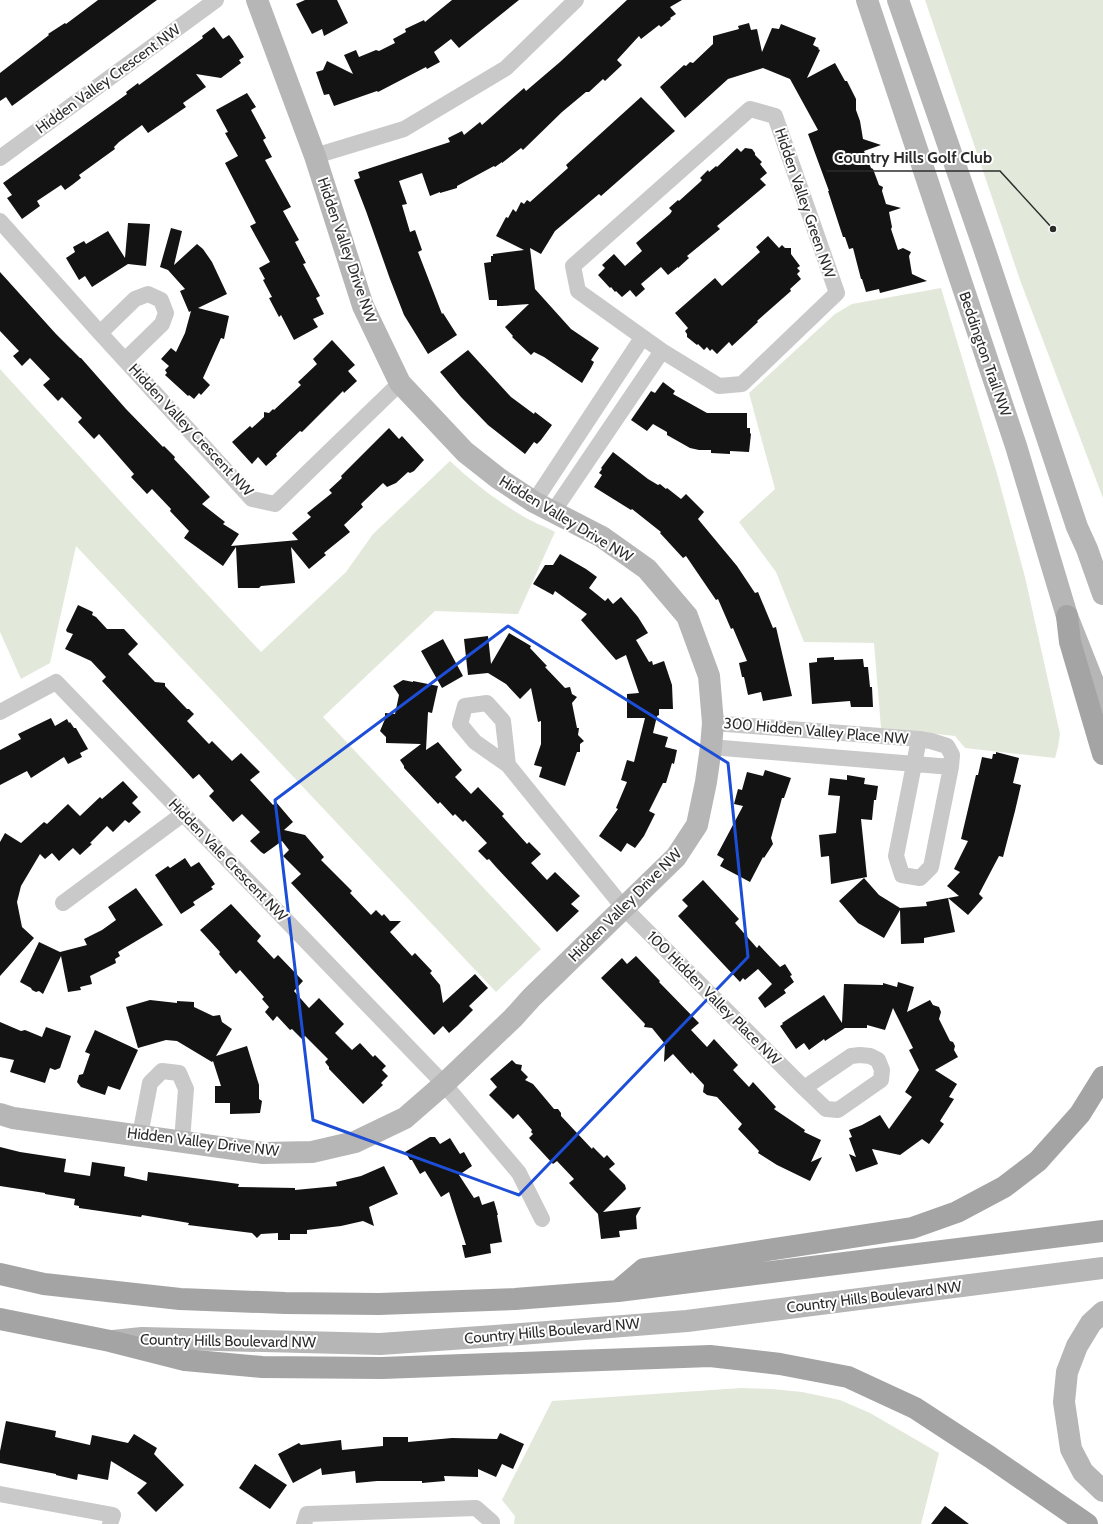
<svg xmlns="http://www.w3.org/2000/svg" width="1103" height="1524" viewBox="0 0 1103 1524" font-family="Cabin,sans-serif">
<rect width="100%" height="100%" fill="#fff"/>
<path fill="#e2e9da" d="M925,0H1103V498L1020,280Z
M941,288L998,477L1025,577L1060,734L1058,747L1055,758L965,748L955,736L881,728L874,643L804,642L776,572L739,522L775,489L749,393L835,314L852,304Z
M0,369L122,503L261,652L346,572L373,534L450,461C471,481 496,500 521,515C532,522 544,526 555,532L518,614L435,611L323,717L541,949L496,992L76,546L50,663L21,679L0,632Z
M741,1388L772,1389L802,1392L840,1400L870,1413L939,1453L921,1524H514L515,1516L502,1500L552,1401Z"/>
<path fill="#131313" d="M98,0H157L12,106L6,97L0,101V73L49,35L48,34L65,23L66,24Z
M305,0H337L348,23L324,36L322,29L312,34L296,4Z
M452,0H519L459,48L451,39L434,52L440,62L427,69L426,67L378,92L377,91L334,106L329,94L324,95L316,72L323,70L327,61L353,74L344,55L356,50L359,57L376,50L379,51L395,43L393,39L406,32L405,29L424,20L425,22Z
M627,0H682L670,7L676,14L670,18L671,19L661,27L659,25L641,39L639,36L617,60L622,65L605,81L603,79L589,92H586L562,112L523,150L521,148L502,163V162L495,167L494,166L457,186V188L440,193V192L430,196L422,173L399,181L407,204L402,205L410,232L415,230L422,250L418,252L442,314L443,313L457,335L428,354L404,315L390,279L366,211L354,180L360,178L358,172L450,142L448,138L462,131L464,135L480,122L482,125L524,88L526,91L560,62Z
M749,23L751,30L757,29L762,52L772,28L779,29L781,24L816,38L813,45L819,48L818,49L820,50L807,78L835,63L845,81H847L856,99V110L860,121L863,139L881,145L864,151L871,168L873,169L879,185L883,187L882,191L886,204L901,208L889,212L892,227L891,229L898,250L903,248L911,252L909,256L912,274L927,281L880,293L879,289L866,292L862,279H861L853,248L849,249L845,237H843L828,191H829L808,134L818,130L790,79L763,68L728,79L685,118L660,87L684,65L686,66L690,62L693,63L713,44V36L739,29L738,26Z
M214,27L223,39L229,35L233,40L244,57L239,60L241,63L221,78L196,74L206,87L183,103L186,107L148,133L142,125L119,142L114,147L115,149L79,175L81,178L72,185L65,190L61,185L37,201L40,206L22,219L7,198L12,195L3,183L127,94L126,92L138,83L139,85L203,38L202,36Z
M247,93L256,107L251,110L266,138L263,140L272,157L265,160L291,207L283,211L299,240L295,242L306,263L303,264L320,296L316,298L324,314L313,319L318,327L294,340L281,315L279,317L269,298L272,297L263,280L265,279L259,268L270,262L250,226L256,223L225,163L238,156L225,133L228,132L216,110Z
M641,97L675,131L601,196L599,194L555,231L541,254L530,248L535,289L571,329L599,348L591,360L594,362L591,368L582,383L544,357L534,352L531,355L512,337L513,336L505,327L529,304L502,306H497V300H489L484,263L491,262V256H493V254L524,250L496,236L506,217L508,218L513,209L516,212L521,202L524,204L527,200L530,202L568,168L566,165Z
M737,148L741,152L745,148L752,149L755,153V155L762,162L760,164L767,173L760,179L766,185L717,226L720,229L687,256L689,258L678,268V267L668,275L661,267L641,284L645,289L636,297L630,290L622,297L616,291L615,292L611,287L610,288L598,275L605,268L602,265L614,254L625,266L642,251L636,243L670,214L672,211L669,208L678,200L679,201L699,183L702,180L700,178L708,170L709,172L716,166L717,167Z
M128,223L150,224L146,266L128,264L92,287L85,276L79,280L66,258L75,252L73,247L84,241L86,244L108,231L125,258Z
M171,228L182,231L174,265L197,244L203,249L212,262L227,294L198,308L229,316L224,339L221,338L203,378L210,385L201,395L199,393L194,399L189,395L188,396L165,375L167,373L165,370L169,366L161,359L171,348L176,352L185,333L191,311L189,312L180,291L185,289L168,270L160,267Z
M768,236L779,248L782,245L785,248H791V254L800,266L797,268L800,271L797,274L801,279L790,289L791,291L757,321L758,322L732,346L729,342L717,354L712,349L710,351L707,347L704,350L698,344L697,345L687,337V334L685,331L688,328L675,313L715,278L722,286L760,252L756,247Z
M0,272L56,334L80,358H81L126,409L163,447L164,446L175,457L174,459L210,497L202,504L225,522L223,524L239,534L231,546L298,540L292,533L311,517L307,513L332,493L329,490L342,478L341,476L389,428L399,439L402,436L424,460L414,471L410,473L408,472L396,483L387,487L383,483L361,504L363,507L344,525L350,532L324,553L326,555L309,569L291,547L295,583L261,586L259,588H238L236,547L223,566L184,538L189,531L170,511L171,509L152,489L147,494L131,477L134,474L99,434L94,439L78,422L82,418L62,397L58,401L43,385L50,379L30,358L22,366L13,356L19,351L0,331Z
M332,340L355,365L348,371L357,381L344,393L343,391L302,432L300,431L276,454L277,456L266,466L258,457L252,464L232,442L250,426L252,428L264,417V412L269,413L273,409L274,410L301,385L298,382L317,364L313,359Z
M468,350L511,397L534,414L535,412L552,425L541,440L537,444L534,442L525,454L488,425L461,397L440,372Z
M663,382L675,391L673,394L707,413H747V428H750V433L751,434L749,452L730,451V454L711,453V450H699L690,448L667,435V432L653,424L647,431L631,420L651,391L655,393Z
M613,452L648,479L658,485L660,484L666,489L667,488L681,499L686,494L704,512L698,519L737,566L755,593L758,592L773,628L776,627L792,696L763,701L761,692L748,695L744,677H742L739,663L747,661L733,628L731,629L718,599L716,600L686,556L683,558L660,533L661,532L632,509L631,510L594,487L602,475L599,473L602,469L601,468Z
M560,554L586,569L597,577L589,588L605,601L608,598L613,604L621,597L638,617L648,633L636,640L649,662L652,661L653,665L664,661L672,685L673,709H659V715L657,716L653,733L668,737L665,747L677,750L674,764L672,763L666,783H663L649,811L655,814L644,836L635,848L627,843L621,852L599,836L618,809L616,808L627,782L621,780L627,760L634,762L645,718H627V694L639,693L626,655L616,660L581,620L587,614L555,591L553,595L533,584L545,565H553Z
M78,605L93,612L92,615L96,617L107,629H124L138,644L128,654L155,682L165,683V686L187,709H189L194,714L187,721L209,744L212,741L232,761L241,753L260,772L250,780L273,805L276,802L293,822L284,830L305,835L324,857L321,860L352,891L350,893L371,915L376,910L382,916L384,914L390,921H401L390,932L412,956L415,953L432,971L430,973L440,985L443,1003L475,974L488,988L469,1006L473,1010L457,1026L449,1033L443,1026L434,1035L291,883L301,874L283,856L289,850L282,841L264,854L261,852L250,841L260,832L242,814L233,822L209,796L214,791L199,774L193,779L183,768L102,681L106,677L91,661L65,649L73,634L67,632L66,630Z
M509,633L531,646L530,648L547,666L545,667L565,688L570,687L572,694L577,697L572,703L577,728H579L578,735L584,741L580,744V752H577L565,786L539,777L542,767L534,765L541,744V721L538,722L531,688L520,699L506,684L488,673L468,675L464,639L488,636L491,664Z
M443,639L463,676L442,688L421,651Z
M834,657V660L863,659L864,667H868L870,687H872L873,707H851L850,701L812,704L809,663L817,662V658Z
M403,680L413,682V681L438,686L432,713L428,712L426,750L438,742L462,770L455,777L471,794L478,787L504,814L502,816L527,844L529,842L541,854L531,863L547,880L555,872L580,896L571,904L579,911L557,932L496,867L489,859L487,860L478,851L487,843L465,820L463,822L455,814L453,816L440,802L438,804L404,768V766L400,760L421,744L386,743V737L380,731L385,719V713L395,714L399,695L393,686Z
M51,718L55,726L67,719L69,723L70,722L74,728H76L88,749L80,753L82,757L68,764L64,757L31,778L27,771L0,785V750L21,739L18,734Z
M996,752L1019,758L1013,783L1021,785L1015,811L1003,857L999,856L979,894L983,898L968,915L948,898L955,932L924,938V943L901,944L900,910L884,938L858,923L839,901L864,878L879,895L900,908L927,906L926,902L959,896L947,886L960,872L954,869L968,841L961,839L976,775H978L982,757L992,759L993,754H996Z
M765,770L791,778L784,798H782L771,838L773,844L764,858L763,857L750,882L720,866L724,859L717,855L743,806L734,804L738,789L742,790L747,772L763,776Z
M847,775L865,778L864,784L878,786L876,800H874L872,820L861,819L867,877L831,884L829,856L821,857L819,835L836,833L840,796L828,795L830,778L847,780Z
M123,781L138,797L132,803L141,812L129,823L125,820L113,832L107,826L90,843L92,844L80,855L73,848L59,861L52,853L45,859L40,854L21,886L17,902L22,927L34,938L0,976V842L5,833L21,843L44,822L47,824L68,804L80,816L100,797L102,799Z
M185,858L191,867L199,862L215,884L211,887L213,889L193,902L195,905L181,914L155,875L168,866L170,868Z
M703,880L739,919L735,923L757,948L759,945L780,967L785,964L792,975L790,976L794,982L784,990L786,993L765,1008L758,998L772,984L758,969L745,980L743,978L740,982L678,916L688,906L682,900Z
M136,888L163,925L118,952L120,956L115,959L116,963L90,976L92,984L80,987L81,990L68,992L61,956L43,994L39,991L36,992L32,990L31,988L20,982L39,942L60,952L87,945L84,939L102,930L116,920L108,907Z
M231,904L261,936L257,941L274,959L278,955L303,981L294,991L309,1008L319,998L344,1024L335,1033L352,1050L360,1043L373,1057L375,1055L386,1066L382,1070L388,1076L381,1083L383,1085L363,1104L329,1069V1067L325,1062L328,1059L305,1036L302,1039L292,1029L290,1030L277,1016L273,1021L265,1012L269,1007L262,999L264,997L240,970L236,974L219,954L220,952L200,930Z
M636,956L660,981L659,982L699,1023L691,1030L707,1047L714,1039L738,1065L733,1070L749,1087L753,1082L776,1107L774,1109L805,1130L804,1132L821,1140L811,1162L822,1157L810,1181L777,1165L758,1153L759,1151L738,1129L742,1124L717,1097L707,1095L703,1092L704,1085L692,1072L691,1074L673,1054L664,1062L665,1044L652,1028L644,1027L645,1024L601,978L622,958L627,964Z
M898,982L914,987L907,1012L930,1000L933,1005L939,1007L941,1012L939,1019L950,1041L953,1042L955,1046L954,1050L958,1057L935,1070L957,1084L949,1097L954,1099L940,1121L944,1124L929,1144L922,1139L900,1155L872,1149L878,1164L856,1172L849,1154L856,1157L849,1138L852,1137L849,1130L862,1125L880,1115L889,1129L912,1097L905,1092L919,1070L909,1050L913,1048L893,1008L885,1030L867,1025V1028H845L825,1041L824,1039L809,1050L804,1043L796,1049L780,1026L783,1024L782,1023L824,995L842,1023L844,984L883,985V983L897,987Z
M150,1000L177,1003V1001L194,1002V1007L213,1016L220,1015L222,1022L232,1029L216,1056L247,1046L259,1085V1099L262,1101L260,1113L230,1114V1103H215V1086H221L213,1061L212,1062L177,1041L166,1040L138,1048L126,1007Z
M0,1022L21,1031L25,1030L42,1037L46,1027L71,1036L60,1068L55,1070L50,1068L45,1083L10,1072L14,1060L0,1057Z
M95,1030L138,1050L120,1090L108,1086L105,1095L81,1087L77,1082L79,1075L83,1074L90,1054L85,1052Z
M512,1060L516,1064L522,1065L521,1070L528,1077L525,1080L533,1084L554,1109H558L561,1113V1116L592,1149L593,1147L604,1158L607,1155L615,1164L609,1169L625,1185L626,1189L603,1212L641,1207L636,1216L637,1229L619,1231L620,1237L601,1239L598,1214L569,1183L574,1179L557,1161L553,1164L529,1138L533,1134L531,1132L532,1130L518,1114L513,1119L489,1095L497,1087L490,1079Z
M430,1137H435L440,1144L450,1138L460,1154L464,1152L472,1166L459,1175L474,1198L479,1196L482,1205L494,1201L498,1215H497L502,1242L490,1244L491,1253L465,1258L462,1245H466L449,1192L441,1197L425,1171L420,1174L412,1160H410L405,1152Z
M0,1147L20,1152L66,1159L64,1172L90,1176L92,1162L125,1167L124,1176L147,1181L148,1172L239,1184L238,1187L295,1188V1190L337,1186L336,1182L361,1176L384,1166L398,1194L369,1207L374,1226L363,1221L341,1226L307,1230V1234H290V1240H278V1233L261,1234L257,1238L252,1233L188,1225L189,1223L142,1215L141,1217L79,1208V1206L74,1205L75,1199L45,1194V1193L0,1186Z
M6,1421L56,1431L55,1437L90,1445L92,1435L128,1443L134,1434L157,1448L154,1454L184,1485L156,1512L137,1493L147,1483L111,1461L108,1480L78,1474L77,1480L56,1475V1474L0,1463V1451Z
M500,1433L524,1444L513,1469L502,1464L496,1477L478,1469V1477L444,1476L445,1481L422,1483V1481H377L356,1483L355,1471L322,1475L321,1468L293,1483L278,1454L299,1443L301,1445L341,1440L342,1450L383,1446V1437H408V1442L452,1438L497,1439Z
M255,1464L287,1485L270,1509L239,1488Z
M945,1506L969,1524H931Z"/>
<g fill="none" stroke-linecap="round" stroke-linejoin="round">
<path stroke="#c9c9c9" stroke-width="16" d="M750,109L775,116L837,293L742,384L719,386L662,351L578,291L573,266Z
M315,156L404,129L506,68L576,0
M0,158L216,0
M0,221L100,333L252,499L275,504L400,383
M100,333L135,299L148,294L161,300L166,313L162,324L125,360
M534,502L642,338
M553,512L662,351
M0,712L56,682L444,1084L519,1173L542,1219
M713,723L919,739L931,741L947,746L952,755L951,767L931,867L920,878L902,875L896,856L919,739
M711,747L951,767
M508,765L503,721L487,703L465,706L460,724L475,742L508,765L623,907L804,1088L826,1109L838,1110L881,1080L882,1070L878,1060L870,1056L860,1055L851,1056L804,1088
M63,903L183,814
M140,1135L150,1083L162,1071L179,1073L186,1089L182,1141
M0,1494L113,1515L110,1524
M304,1524L307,1514L476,1508L492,1522V1524"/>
<path stroke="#b6b6b6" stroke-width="22" d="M867,0L1016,446L1067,616L1103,707
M898,0L985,251L1077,527L1087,549L1103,594
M0,1114L13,1118L263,1153L312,1152L355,1142L405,1118L444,1084L513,1018L532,997L676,857L697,825L706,782L711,747L713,723L709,676L687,616L647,569L602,537L534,502L498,478L465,452L400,383L363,306L315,156L257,0
M1103,1312L1091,1323L1077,1346L1067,1372L1064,1402L1071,1449L1083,1472L1103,1491
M113,1341L142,1338L380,1344L495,1336L687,1321L1103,1268"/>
<path stroke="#a4a4a4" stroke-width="22" d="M1067,616L1070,642L1103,754
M0,1274L44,1284L180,1299L285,1303L379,1304L515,1299L618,1291L1103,1231
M618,1291L644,1269L912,1228L957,1212L1004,1187L1038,1161L1080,1114L1103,1077
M0,1319L110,1341L185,1360L262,1367L382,1368L710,1356L780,1364L848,1377L915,1408L990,1457L1087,1524"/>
</g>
<path fill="none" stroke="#1d4ed8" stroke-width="3" stroke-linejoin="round" d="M508,626L728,763L748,957L519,1195L313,1120L275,800Z"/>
<g text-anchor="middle" stroke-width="4" stroke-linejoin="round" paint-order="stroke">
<g font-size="15" fill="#2c2c2c" stroke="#fff">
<text transform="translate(108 79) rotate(-36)" y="5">Hidden Valley Crescent NW</text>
<text transform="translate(805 203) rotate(71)" y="5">Hidden Valley Green NW</text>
<text transform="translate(347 250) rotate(71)" y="5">Hidden Valley Drive NW</text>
<text transform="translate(985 354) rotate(71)" y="5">Beddington Trail NW</text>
<text transform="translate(191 430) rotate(47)" y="5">Hidden Valley Crescent NW</text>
<text transform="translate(566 519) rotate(31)" y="5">Hidden Valley Drive NW</text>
<text transform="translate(816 731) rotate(5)" y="5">300 Hidden Valley Place NW</text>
<text transform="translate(228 860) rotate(46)" y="5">Hidden Vale Crescent NW</text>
<text transform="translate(625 905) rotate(-45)" y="5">Hidden Valley Drive NW</text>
<text transform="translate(714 998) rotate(45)" y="5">100 Hidden Valley Place NW</text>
<text transform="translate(203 1142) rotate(7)" y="5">Hidden Valley Drive NW</text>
<text transform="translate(874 1297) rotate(-7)" y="5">Country Hills Boulevard NW</text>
<text transform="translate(552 1331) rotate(-5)" y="5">Country Hills Boulevard NW</text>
<text transform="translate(228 1341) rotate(1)" y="5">Country Hills Boulevard NW</text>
</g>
</g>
<path fill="none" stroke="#2c2c2c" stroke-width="1.5" d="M1053 229L1000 171H826"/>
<circle fill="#2c2c2c" stroke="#fff" stroke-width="1.5" cx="1053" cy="229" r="4"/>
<g font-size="16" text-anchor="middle" font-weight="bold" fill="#2c2c2c" stroke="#fff" stroke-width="4" stroke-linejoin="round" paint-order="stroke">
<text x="913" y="163">Country Hills Golf Club</text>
</g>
</svg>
